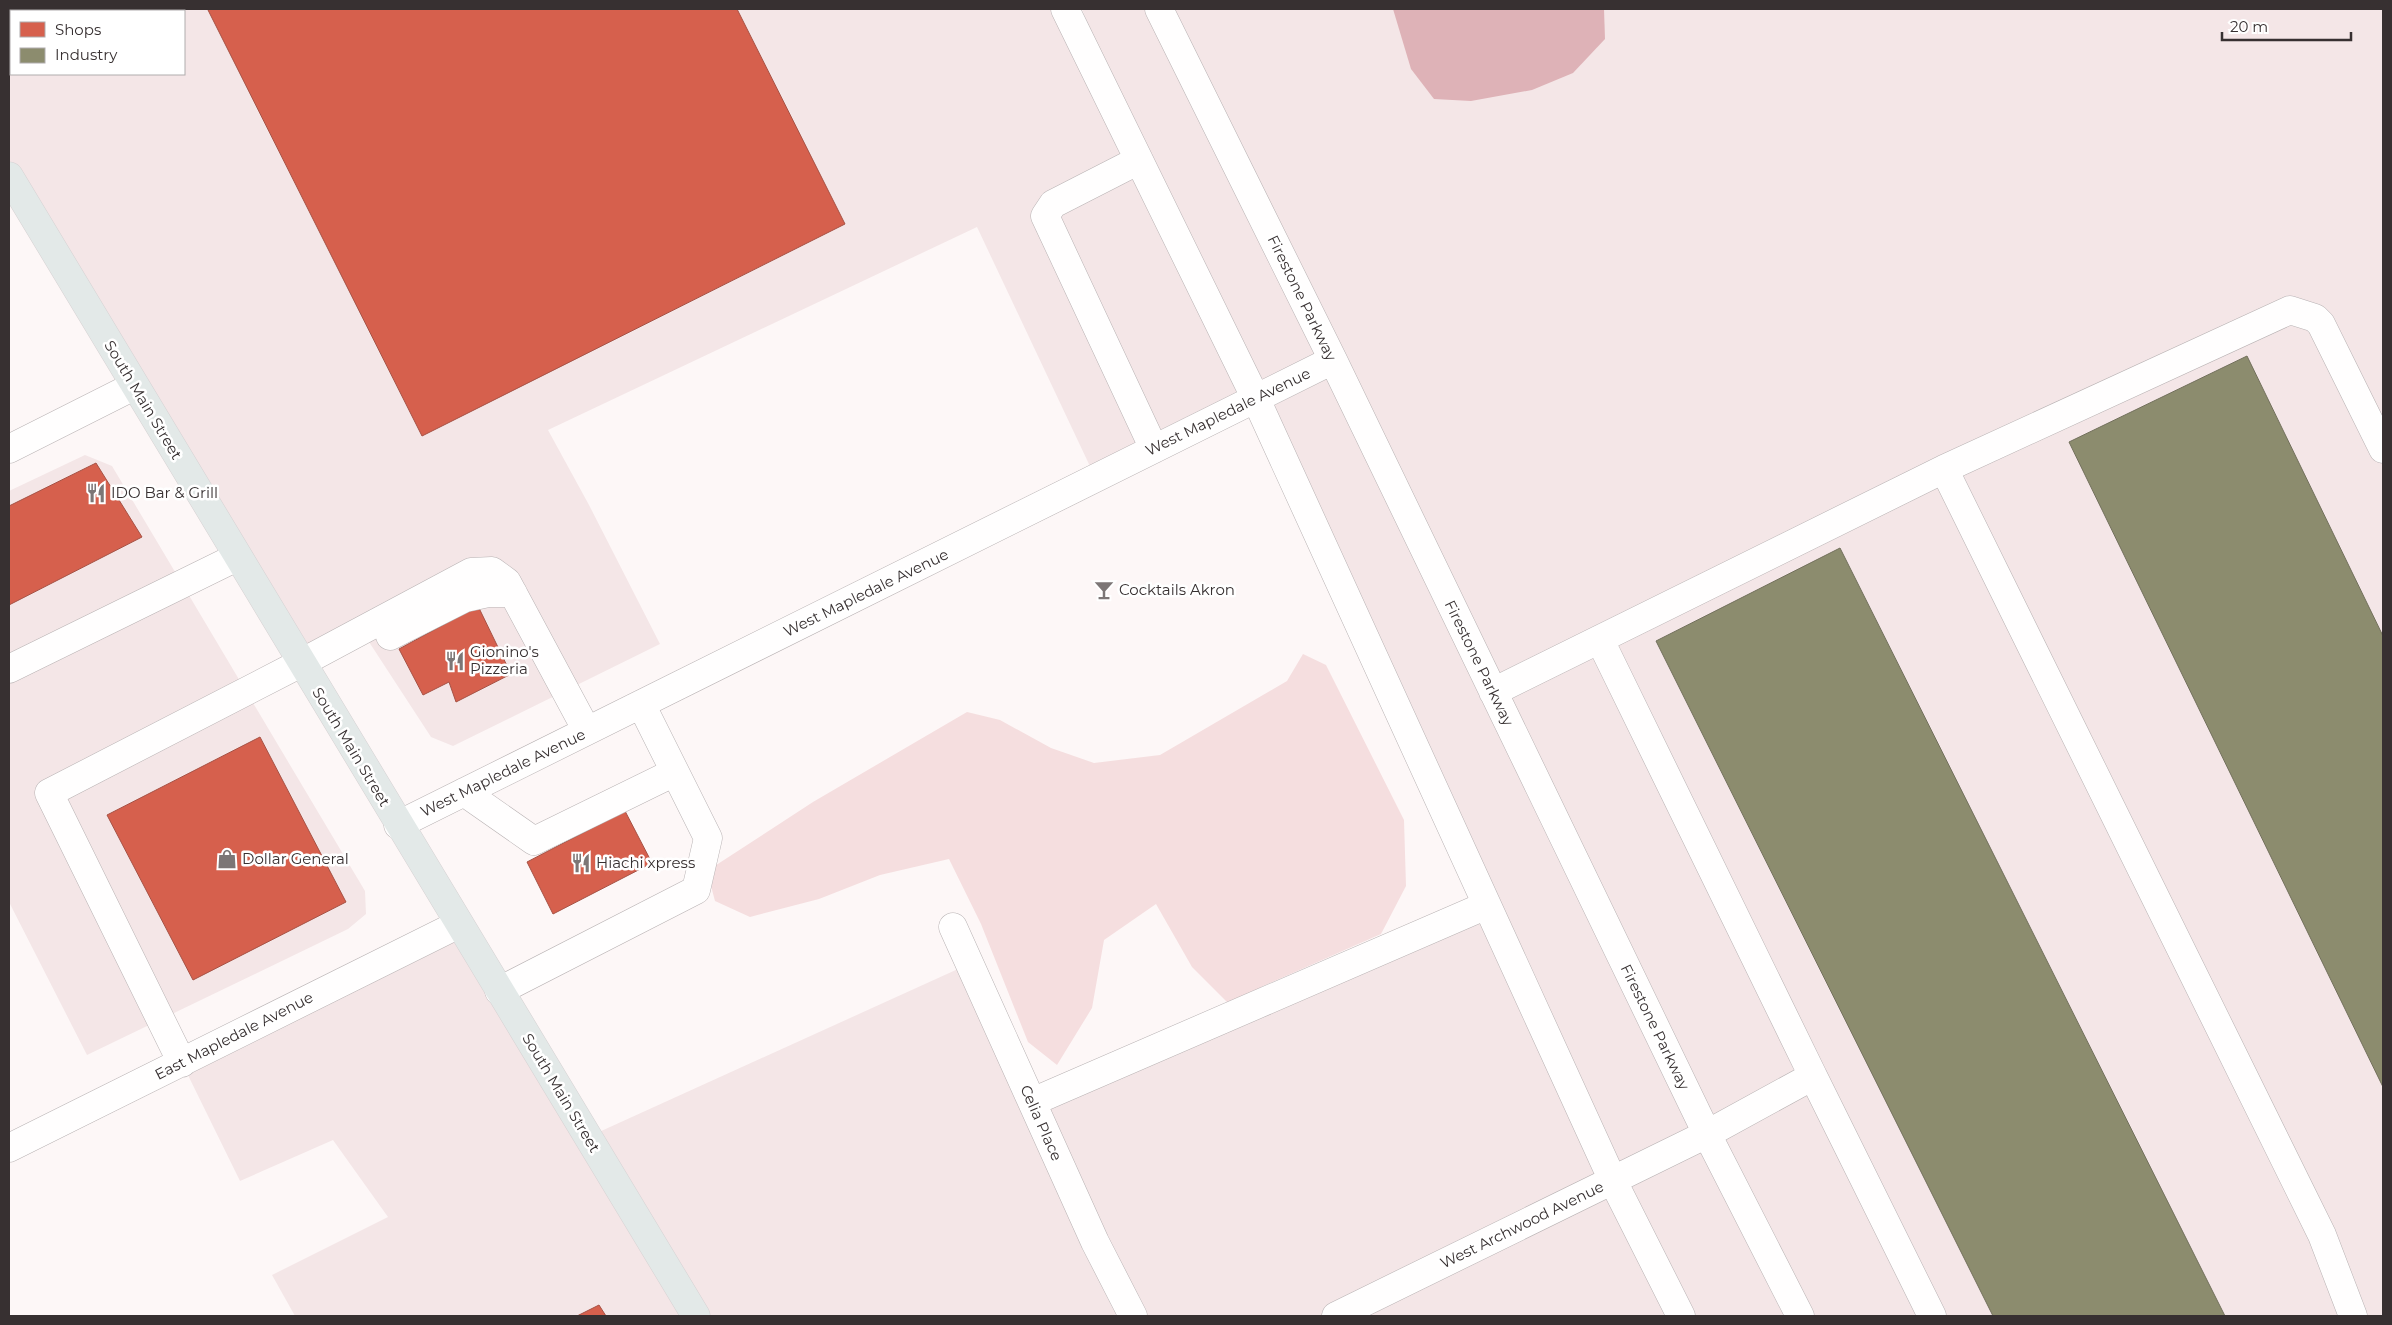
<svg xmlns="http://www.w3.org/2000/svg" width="2392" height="1325" viewBox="0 0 2392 1325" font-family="Montserrat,sans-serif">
<rect width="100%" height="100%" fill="#fdf7f7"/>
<path fill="#f4e6e7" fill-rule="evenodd" d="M9,9H1065L1136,152L1082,9H2383V1316H295L272,1275L388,1217L333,1140L240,1181L182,1063L459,924L588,1137L969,964L1032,1102L1487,905L1256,399L1096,479L977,227L548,430L589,505L660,644L453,746L431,737L356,622L293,650L9,176ZM11,11H184V74H11Z
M85,455L112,466L365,891L366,914L348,929L87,1055L9,902V491Z"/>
<path fill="#f5dedf" d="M1303,654L1326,665L1404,820L1406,886L1381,934L1263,986L1230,1005L1192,967L1156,904L1104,940L1092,1008L1057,1065L1028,1042L981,924L949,859L880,875L819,899L750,917L715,901L707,871L813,802L967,712L1000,720L1051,748L1094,763L1160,755L1287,681Z"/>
<path fill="#deb2b7" d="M1393,9H1604L1605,39L1573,73L1532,90L1471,101L1434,99L1411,69Z"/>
<path fill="#d6604d" stroke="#a65245" d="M210,9H737L845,224L422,436L208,10Z
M96,463L142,537L9,605V506Z
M478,606L511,674L456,702L449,682L423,695L399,649Z
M260,737L346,902L193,980L107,815Z
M625,811L652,863L553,914L527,862Z
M599,1305L606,1316H577Z"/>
<path fill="#8c8c6e" stroke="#72705c" d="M2247,356L2383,636V1087L2069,442Z
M1840,548L2225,1316H1993L1656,641Z"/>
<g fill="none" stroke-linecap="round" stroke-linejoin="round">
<defs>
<path id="minor" d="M1065,9L1256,399L1613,1181L1681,1316
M1159,9L1333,360L1707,1134L1800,1316
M1139,160L1053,204L1045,216L1154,449
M9,449L134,386
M1944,469L2290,310L2315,318L2321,324L2383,449
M390,636L465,598L488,593H513
M9,669L237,557
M1493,692L1944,469L2322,1235L2353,1316
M464,792L534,841L675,772
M398,825L1333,360
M953,927L1095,1242L1133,1316
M499,991L696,890L708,838L641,704
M182,1063L49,793L301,663L471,572L492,571L507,582L587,731
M1813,1076L1932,1316
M1032,1102L1487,905
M9,1148L459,924
M1336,1316L1707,1134L1813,1076L1600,640"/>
<path id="major" d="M9,176L696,1316"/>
</defs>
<use href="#minor" stroke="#b8b2b3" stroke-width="29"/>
<use href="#major" stroke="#d6d2d3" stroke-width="29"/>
<use href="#minor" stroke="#fffefe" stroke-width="28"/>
<use href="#major" stroke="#e3e9e8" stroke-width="28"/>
</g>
<defs>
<symbol id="restaurant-bare" viewBox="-9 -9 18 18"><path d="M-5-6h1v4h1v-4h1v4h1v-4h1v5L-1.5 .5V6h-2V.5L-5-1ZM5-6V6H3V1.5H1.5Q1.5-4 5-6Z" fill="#7c7676" stroke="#fff" stroke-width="2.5" paint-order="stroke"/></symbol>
<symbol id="bar-bare" viewBox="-9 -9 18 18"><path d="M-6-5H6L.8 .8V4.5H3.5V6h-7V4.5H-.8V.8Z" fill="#7c7676" stroke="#fff" stroke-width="2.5" paint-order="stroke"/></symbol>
<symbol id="shop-bare" viewBox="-9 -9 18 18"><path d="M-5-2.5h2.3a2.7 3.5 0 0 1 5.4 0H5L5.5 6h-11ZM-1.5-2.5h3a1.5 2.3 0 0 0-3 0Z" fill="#7c7676" stroke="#fff" stroke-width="2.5" paint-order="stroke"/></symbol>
</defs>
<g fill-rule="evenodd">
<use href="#restaurant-bare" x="82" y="479" width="28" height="28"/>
<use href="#bar-bare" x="1090" y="576" width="28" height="28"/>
<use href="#restaurant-bare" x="441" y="647" width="28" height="28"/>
<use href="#shop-bare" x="213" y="845" width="28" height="28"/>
<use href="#restaurant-bare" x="567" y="849" width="28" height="28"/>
</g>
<g text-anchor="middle" stroke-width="5" stroke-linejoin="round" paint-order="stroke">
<g font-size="15" fill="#373031" stroke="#fff">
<text transform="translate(1302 298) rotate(64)" y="5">Firestone Parkway</text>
<text transform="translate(143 400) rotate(59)" y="5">South Main Street</text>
<text transform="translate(1228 412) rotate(-26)" y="5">West Mapledale Avenue</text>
<text transform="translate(866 593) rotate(-26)" y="5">West Mapledale Avenue</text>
<text transform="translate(1479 663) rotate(64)" y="5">Firestone Parkway</text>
<text transform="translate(351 747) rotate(59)" y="5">South Main Street</text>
<text transform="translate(503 773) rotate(-26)" y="5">West Mapledale Avenue</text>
<text transform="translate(1655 1027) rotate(64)" y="5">Firestone Parkway</text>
<text transform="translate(234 1036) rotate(-27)" y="5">East Mapledale Avenue</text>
<text transform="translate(561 1093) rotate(59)" y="5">South Main Street</text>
<text transform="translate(1041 1123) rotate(66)" y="5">Celia Place</text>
<text transform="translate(1522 1225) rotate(-26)" y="5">West Archwood Avenue</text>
</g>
<g font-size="15" fill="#373031" stroke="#fff" text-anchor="start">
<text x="111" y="498">IDO Bar &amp; Grill</text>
<text x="1119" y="595">Cocktails Akron</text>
<text x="470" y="657">Gionino's<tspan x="470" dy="17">Pizzeria</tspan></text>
<text x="242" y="864">Dollar General</text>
<text x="596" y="868">Hiachi xpress</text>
</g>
</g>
<rect width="2392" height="1325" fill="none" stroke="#373031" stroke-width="20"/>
<rect x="10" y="10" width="175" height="65" fill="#ffffff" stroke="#afacad"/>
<rect x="20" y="22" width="25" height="15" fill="#d6604d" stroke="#afacad"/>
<text x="55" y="35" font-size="15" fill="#373031">Shops</text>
<rect x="20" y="48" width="25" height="15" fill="#8c8c6e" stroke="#afacad"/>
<text x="55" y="60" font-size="15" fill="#373031">Industry</text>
<path d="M2222 32v8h129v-8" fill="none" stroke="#373031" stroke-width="2.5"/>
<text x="2230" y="32" font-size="15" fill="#373031" stroke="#ffffff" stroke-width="4" paint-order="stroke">20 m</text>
</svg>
